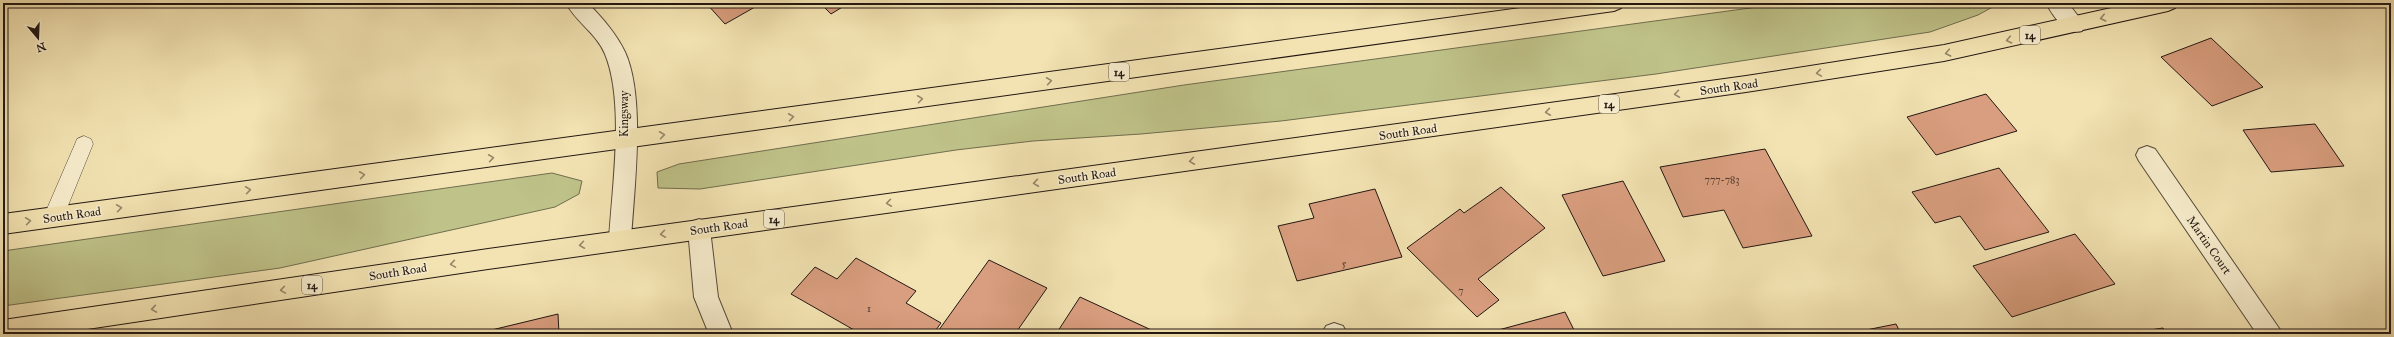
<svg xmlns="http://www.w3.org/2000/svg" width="2394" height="337" viewBox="0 0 2394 337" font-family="'IM FELL Great Primer',serif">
<rect width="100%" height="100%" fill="#f3e3b2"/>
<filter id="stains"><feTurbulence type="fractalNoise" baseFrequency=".005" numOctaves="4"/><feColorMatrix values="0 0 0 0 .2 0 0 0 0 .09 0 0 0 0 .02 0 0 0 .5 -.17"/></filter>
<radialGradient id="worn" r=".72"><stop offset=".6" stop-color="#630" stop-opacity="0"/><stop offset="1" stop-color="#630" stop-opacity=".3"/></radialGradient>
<path fill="#bfc389" stroke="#706d4e" d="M1787,3H2000L1978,15L1930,32L1656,74L1281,121L1141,134L1033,141L956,150L700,189L658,188L657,172L679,164L1184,85Z
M552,173L582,181L579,194L555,207L280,268L3,306V251Z"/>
<path fill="#d99e7f" stroke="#221712" d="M706,3H762L725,24Z
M820,3H849L831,14Z
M2211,38L2263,87L2212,106L2161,57Z
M1986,94L2017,131L1936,155L1907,117Z
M2315,124L2344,166L2271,172L2243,130Z
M1765,149L1812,236L1743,248L1724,210L1683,217L1660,167Z
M1999,168L2049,232L1985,250L1960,216L1935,223L1912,192Z
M1623,181L1665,261L1603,276L1562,195Z
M1501,187L1545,228L1478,279L1499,300L1477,317L1407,248L1460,209L1464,213Z
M1375,189L1402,257L1297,281L1278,226L1314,218L1309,204Z
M2075,234L2115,284L2012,317L1973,266Z
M856,258L916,291L906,303L941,323L933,334H861L791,294L815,267L837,279Z
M989,260L1047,288L1015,334H936Z
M1080,297L1160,334H1056Z
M1565,312L1576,334H1492L1491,332Z
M558,314L559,334H475Z
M1896,324L1901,334L1851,333Z
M2163,328L2168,334H2124Z"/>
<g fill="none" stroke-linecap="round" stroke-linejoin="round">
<defs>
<path id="service" d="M84,136L91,139L93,144L63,218L60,224L53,226L46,224L43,218L75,144L77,139Z"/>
<path id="minor" d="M566,3H588C602,18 616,33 625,52C646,98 634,189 631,240L628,247L620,250L612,247L609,240C612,188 625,102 605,54C597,34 576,22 566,3Z
M2046,3H2068L2085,25L2082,31C2066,36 2053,16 2046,3Z
M2147,146L2155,149L2283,334H2257L2139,161L2136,155L2139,149Z
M699,219L707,222L710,229L718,297L733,334H709L694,297L688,229L691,222Z
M1334,323L1343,326L1347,334H1322L1326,326Z"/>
<path id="trunk" d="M1558,3H1624L1621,8L1614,11L3,234V214Z
M2134,3H2178L2175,8L2168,11L1944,61L1746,92L488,269L54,334H3V320L488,249L1746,76L1944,45Z"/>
</defs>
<use href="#service" stroke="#564a3a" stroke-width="1"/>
<use href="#minor" stroke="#564a3a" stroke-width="2"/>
<use href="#trunk" stroke="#221712" stroke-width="2"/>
<use href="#service" fill="#f7edcd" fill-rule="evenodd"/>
<use href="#minor" fill="#f7edcd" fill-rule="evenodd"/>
<use href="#trunk" fill="#f3e3b2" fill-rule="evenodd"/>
</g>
<defs><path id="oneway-chevron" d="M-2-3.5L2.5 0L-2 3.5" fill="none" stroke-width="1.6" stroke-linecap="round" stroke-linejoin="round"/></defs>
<g stroke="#95876a">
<use href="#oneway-chevron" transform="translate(2103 18) rotate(167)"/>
<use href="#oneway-chevron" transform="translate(2009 40) rotate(168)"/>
<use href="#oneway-chevron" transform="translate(1948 53) rotate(169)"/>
<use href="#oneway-chevron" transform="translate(1819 73) rotate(171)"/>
<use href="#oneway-chevron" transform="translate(1049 81) rotate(-8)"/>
<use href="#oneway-chevron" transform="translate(1677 94) rotate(172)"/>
<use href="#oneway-chevron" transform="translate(920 99) rotate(-8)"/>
<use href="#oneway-chevron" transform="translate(1548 112) rotate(172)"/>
<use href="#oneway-chevron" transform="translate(791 117) rotate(-8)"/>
<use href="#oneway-chevron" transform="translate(662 135) rotate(-8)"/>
<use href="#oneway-chevron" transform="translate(491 158) rotate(-8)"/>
<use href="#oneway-chevron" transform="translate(1192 161) rotate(172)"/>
<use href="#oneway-chevron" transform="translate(362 175) rotate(-8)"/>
<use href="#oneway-chevron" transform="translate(1036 183) rotate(172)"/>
<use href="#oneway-chevron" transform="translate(248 190) rotate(-8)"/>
<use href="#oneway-chevron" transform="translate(889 203) rotate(172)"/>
<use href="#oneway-chevron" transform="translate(119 208) rotate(-8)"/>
<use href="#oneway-chevron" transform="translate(28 221) rotate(-8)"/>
<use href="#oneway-chevron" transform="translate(663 234) rotate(172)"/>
<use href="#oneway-chevron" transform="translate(582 245) rotate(172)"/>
<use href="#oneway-chevron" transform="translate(453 264) rotate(171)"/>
<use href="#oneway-chevron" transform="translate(283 290) rotate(171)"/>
<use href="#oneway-chevron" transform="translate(154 309) rotate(171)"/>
</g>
<g text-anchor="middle" stroke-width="3" stroke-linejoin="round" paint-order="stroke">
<g font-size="10" fill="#50392d">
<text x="1722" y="183">777-783</text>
<text x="1344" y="267">5</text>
<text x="1461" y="294">7</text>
<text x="869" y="312">1</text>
</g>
<g fill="#f7edcd" stroke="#62574a" stroke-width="1">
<rect x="2020" y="26" width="20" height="18" rx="3"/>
<rect x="1109" y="63" width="20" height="18" rx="3"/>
<rect x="1599" y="95" width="20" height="18" rx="3"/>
<rect x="764" y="210" width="20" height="18" rx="3"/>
<rect x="302" y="276" width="20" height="18" rx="3"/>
</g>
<g font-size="11" font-weight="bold" fill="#221712">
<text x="2030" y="39">14</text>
<text x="1119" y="76">14</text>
<text x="1609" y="108">14</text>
<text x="774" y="223">14</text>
<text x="312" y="289">14</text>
</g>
<g font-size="12" fill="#221712" stroke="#f7edcd">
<text transform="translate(1729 87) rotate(-8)" y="4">South Road</text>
<text transform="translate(624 114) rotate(-90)" y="4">Kingsway</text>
<text transform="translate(1408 132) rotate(-8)" y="4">South Road</text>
<text transform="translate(1087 176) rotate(-8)" y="4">South Road</text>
<text transform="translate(72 215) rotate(-8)" y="4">South Road</text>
<text transform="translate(719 227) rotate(-8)" y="4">South Road</text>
<text transform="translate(2209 245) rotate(55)" y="4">Martin Court</text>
<text transform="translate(398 272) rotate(-9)" y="4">South Road</text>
</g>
</g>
<rect width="2394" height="337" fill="none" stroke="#f3e3b2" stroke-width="16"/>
<rect x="4" y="4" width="2386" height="329" fill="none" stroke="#221712" stroke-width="2"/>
<rect x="8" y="8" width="2378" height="321" fill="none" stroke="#221712"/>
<g transform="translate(38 38) rotate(161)" stroke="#f7edcd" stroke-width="3" paint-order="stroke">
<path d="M0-3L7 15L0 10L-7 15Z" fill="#221712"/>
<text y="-6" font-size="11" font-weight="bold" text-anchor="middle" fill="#221712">N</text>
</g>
<rect width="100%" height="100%" filter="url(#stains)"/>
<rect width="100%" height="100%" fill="url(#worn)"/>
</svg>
